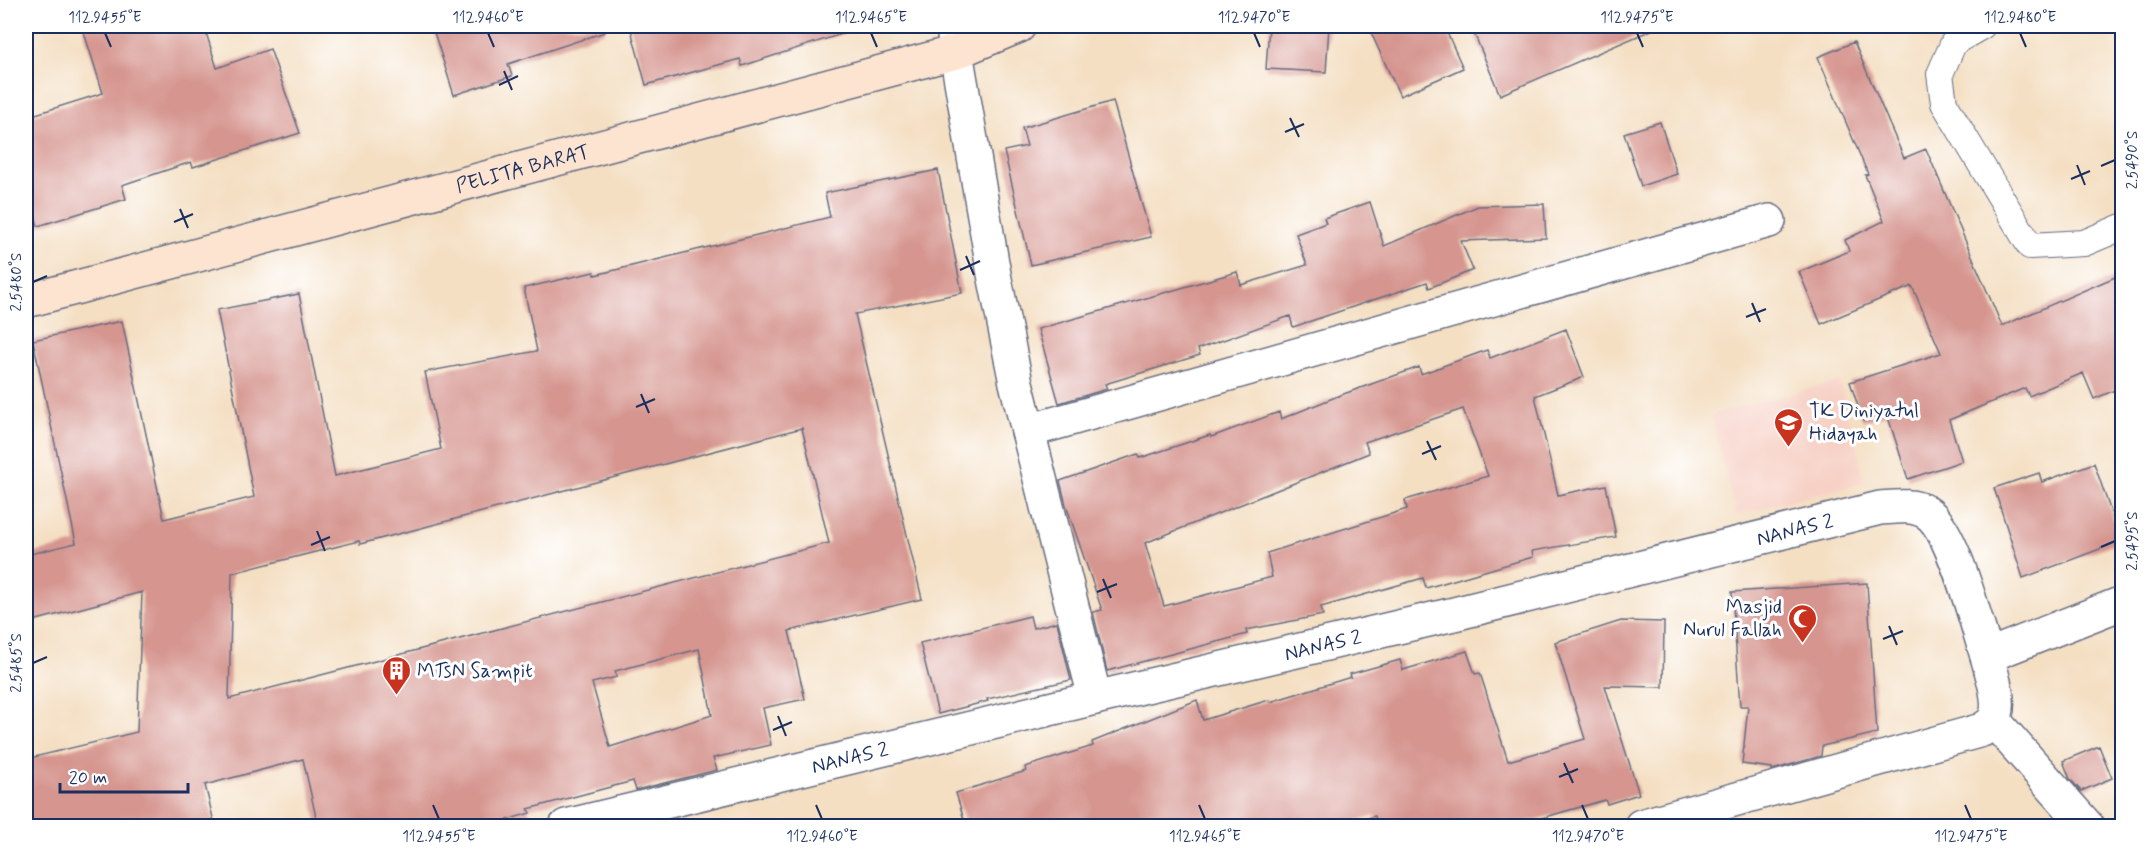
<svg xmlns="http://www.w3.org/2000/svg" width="2148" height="852" viewBox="0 0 2148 852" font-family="Mynerve,sans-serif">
<rect width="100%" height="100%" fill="#fff"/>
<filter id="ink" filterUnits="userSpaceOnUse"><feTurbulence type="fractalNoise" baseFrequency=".0167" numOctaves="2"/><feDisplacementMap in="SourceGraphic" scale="12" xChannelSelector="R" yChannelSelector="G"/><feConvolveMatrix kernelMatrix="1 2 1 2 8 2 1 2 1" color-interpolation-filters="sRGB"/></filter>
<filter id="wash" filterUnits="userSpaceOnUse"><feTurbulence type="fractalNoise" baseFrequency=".008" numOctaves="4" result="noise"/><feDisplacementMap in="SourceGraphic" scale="24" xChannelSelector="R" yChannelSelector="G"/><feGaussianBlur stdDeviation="1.35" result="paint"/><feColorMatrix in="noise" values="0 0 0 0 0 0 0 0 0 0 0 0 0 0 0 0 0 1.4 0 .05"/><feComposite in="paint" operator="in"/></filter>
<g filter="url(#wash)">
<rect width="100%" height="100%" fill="#f4dfc3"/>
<path fill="#f7d1c6" d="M1839,381L1865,482L1736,515L1711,415Z"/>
<g id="blocks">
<path fill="#d6958f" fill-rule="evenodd" d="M82,26H204L217,68L270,49L300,133L193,167L191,162L122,185L126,199L38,226L26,184V117L103,93Z
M432,26H604L605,32L508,64L512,76L454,95Z
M630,26H844L845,33L742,66L740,59L646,85Z
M1269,26H1329L1326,72L1266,69Z
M1368,26H1444L1463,68L1400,96Z
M1471,26H1661L1500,95Z
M1854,42L1904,158L1926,149L2002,326L2122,274V387L2094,399L2083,373L2029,396L2025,388L1949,420L1962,461L1908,479L1887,414L1863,421L1850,382L1941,353L1912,286L1821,324L1799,272L1849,251L1845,240L1884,221L1865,175L1868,174L1818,57Z
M1113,101L1151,237L1031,265L1004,151L1027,146L1022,128Z
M1660,122L1677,174L1641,186L1624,133Z
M938,170L962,293L855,314L922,599L789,631L805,699L763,708L771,745L713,758L717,770L636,790L633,781L528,809L530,813L487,826H318L303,759L205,785L215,826H26V759L137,732L142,592L33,621L26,584V555L76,543L33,340L122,321L164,519L254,497L217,310L299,294L335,476L441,449L425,372L537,351L524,288L594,272L595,275L830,217L825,193ZM802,428L829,543L229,699L232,573L359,541L360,544ZM699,649L712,715L610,747L592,683L617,677L615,671Z
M1370,202L1384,246L1478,206L1544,204L1546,238L1461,241L1473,270L1429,288L1427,282L1293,327L1290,316L1198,349L1200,355L1105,384L1107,389L1059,403L1038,329L1237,272L1241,285L1307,265L1296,234L1326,223L1324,218Z
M1566,329L1584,377L1535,396L1558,495L1606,485L1616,537L1532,551L1533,557L1426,588L1423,578L1321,607L1323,615L1246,630L1247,634L1107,671L1093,612L1102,610L1066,505L1060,481L1138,454L1140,458L1210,435L1211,437L1279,412L1281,419L1338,396L1419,367L1421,374L1487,350L1490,358ZM1463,409L1488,476L1405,500L1407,509L1267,553L1272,577L1164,606L1145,543L1369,453L1365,442Z
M2094,463L2121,541L2023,578L1994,488L2039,473L2042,482Z
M1867,583L1877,733L1822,746L1821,756L1772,770V768L1742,764L1748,706H1740L1732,592Z
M1030,616L1033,628L1057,622L1071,680L987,699L988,701L938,714L920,643Z
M1621,621L1664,622L1663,687L1605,686L1639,794L1607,804L1605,800L1514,826H1378L1375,816L1341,826H966L956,793L1026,771L1025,767L1093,746L1092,742L1197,700L1203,720L1269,700L1270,702L1351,677L1350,674L1400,660L1403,670L1467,651L1475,674L1480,673L1508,761L1585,739L1555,642Z
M2099,746L2112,778L2081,791L2070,779L2063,761Z"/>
</g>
</g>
<g filter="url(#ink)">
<use href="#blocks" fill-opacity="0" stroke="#676d81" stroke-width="1.5"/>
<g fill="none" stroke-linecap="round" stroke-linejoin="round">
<defs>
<path id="lane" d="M1982,26L1954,42L1940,74L1944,103L2030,246L2084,243L2122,227"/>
<g id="street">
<path d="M953,26L956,52L994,274L1016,383L1095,698"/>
<path d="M1028,431L1769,221"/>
<path d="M1994,721L2087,826"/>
<path id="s1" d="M566,826L1095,698L1454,614L1880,508C1895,507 1912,504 1926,512C1953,528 1976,623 1987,656L2122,603"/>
<path d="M1641,826L1982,730C1986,727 1991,724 1993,721C2004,706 1991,672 1987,656"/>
</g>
<g id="secondary">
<path id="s2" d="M26,301L956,52L1019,26"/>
</g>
</defs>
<use href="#lane" stroke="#676d81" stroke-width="28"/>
<use href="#street" stroke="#676d81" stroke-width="36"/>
<use href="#secondary" stroke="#676d81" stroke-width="36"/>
<use href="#lane" stroke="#fff" stroke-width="26"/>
<use href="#street" stroke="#fff" stroke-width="33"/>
<use href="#secondary" stroke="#fde4d1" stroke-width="33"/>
</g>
</g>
<path fill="none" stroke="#1b2f5e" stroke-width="2" d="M105,33L111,47M488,33L494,47M871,33L877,47M1254,33L1260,47M1637,33L1643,47M2020,33L2026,47M504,71L512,90M499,85L518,76M1290,118L1299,137M1285,132L1304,124M2077,165L2085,185M2101,166L2115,160M2071,179L2090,171M180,209L188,228M174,222L193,214M966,256L974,275M960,270L980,261M33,282L47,276M1752,303L1760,322M1746,317L1766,309M641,394L649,413M636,407L655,399M1427,441L1436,460M1422,454L1441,446M317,531L325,551M311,545L330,537M2101,547L2115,541M1103,579L1111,598M1097,592L1117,584M1889,626L1897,645M1883,639L1903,631M33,663L47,657M778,716L786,736M773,730L792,722M1564,763L1573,783M1559,777L1578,769M433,805L439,819M816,805L822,819M1199,805L1205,819M1582,805L1588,819M1965,805L1971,819"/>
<defs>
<symbol id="school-pin" viewBox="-11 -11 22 30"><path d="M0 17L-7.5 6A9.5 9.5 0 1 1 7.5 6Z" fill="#c8321e" stroke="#fff"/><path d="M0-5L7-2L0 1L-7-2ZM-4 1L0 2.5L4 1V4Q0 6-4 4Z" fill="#fff"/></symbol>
<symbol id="mosque-pin" viewBox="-11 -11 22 30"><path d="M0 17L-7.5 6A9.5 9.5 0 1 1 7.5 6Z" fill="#c8321e" stroke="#fff"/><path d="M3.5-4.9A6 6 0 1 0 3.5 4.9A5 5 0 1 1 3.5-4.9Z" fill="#fff"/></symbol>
<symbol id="building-pin" viewBox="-11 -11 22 30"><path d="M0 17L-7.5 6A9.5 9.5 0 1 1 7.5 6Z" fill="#c8321e" stroke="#fff"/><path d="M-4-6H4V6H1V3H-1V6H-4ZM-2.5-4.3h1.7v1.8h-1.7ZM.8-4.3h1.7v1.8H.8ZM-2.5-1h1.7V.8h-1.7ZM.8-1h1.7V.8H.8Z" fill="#fff"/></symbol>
</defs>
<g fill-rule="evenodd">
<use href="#school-pin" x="1772" y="406" width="33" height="45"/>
<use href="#mosque-pin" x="1786" y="602" width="33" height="45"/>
<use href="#building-pin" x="380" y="654" width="33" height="45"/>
</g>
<g text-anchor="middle" stroke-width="6" stroke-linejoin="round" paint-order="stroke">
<g font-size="20" fill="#1b2f5e" stroke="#fff">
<text dy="7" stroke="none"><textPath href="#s2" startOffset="514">PELITA BARAT</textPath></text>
<text dy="7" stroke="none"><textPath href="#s1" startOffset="1264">NANAS 2</textPath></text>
<text dy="7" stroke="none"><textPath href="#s1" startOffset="778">NANAS 2</textPath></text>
<text dy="7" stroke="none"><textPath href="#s1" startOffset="292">NANAS 2</textPath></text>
</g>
<g font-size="20" fill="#1b2f5e" stroke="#fff" text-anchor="start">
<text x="1809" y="417">TK Diniyatul<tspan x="1809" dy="23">Hidayah</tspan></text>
<text x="1782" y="613" text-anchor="end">Masjid<tspan x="1782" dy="23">Nurul Fallah</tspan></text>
<text x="417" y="677">MTsN Sampit</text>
</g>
</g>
<rect width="2148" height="852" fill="none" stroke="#fff" stroke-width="66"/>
<path d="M60 783v9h128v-9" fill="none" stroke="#1b2f5e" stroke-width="3"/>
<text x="69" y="783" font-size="18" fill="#1b2f5e" stroke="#ffffff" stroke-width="4.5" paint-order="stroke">20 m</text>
<rect x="33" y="33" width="2082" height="786" fill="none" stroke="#1b2f5e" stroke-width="2"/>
<g font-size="15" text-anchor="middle" fill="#1b2f5e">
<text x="105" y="22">112.9455°E</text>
<text x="488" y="22">112.9460°E</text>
<text x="871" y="22">112.9465°E</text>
<text x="1254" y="22">112.9470°E</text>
<text x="1637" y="22">112.9475°E</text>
<text x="2020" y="22">112.9480°E</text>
<text transform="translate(2132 160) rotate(-90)" y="5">2.5490°S</text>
<text transform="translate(16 282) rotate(-90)" y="5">2.5480°S</text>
<text transform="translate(2132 541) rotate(-90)" y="5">2.5495°S</text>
<text transform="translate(16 663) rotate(-90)" y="5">2.5485°S</text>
<text x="439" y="841">112.9455°E</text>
<text x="822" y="841">112.9460°E</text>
<text x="1205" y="841">112.9465°E</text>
<text x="1588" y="841">112.9470°E</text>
<text x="1971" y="841">112.9475°E</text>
</g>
</svg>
